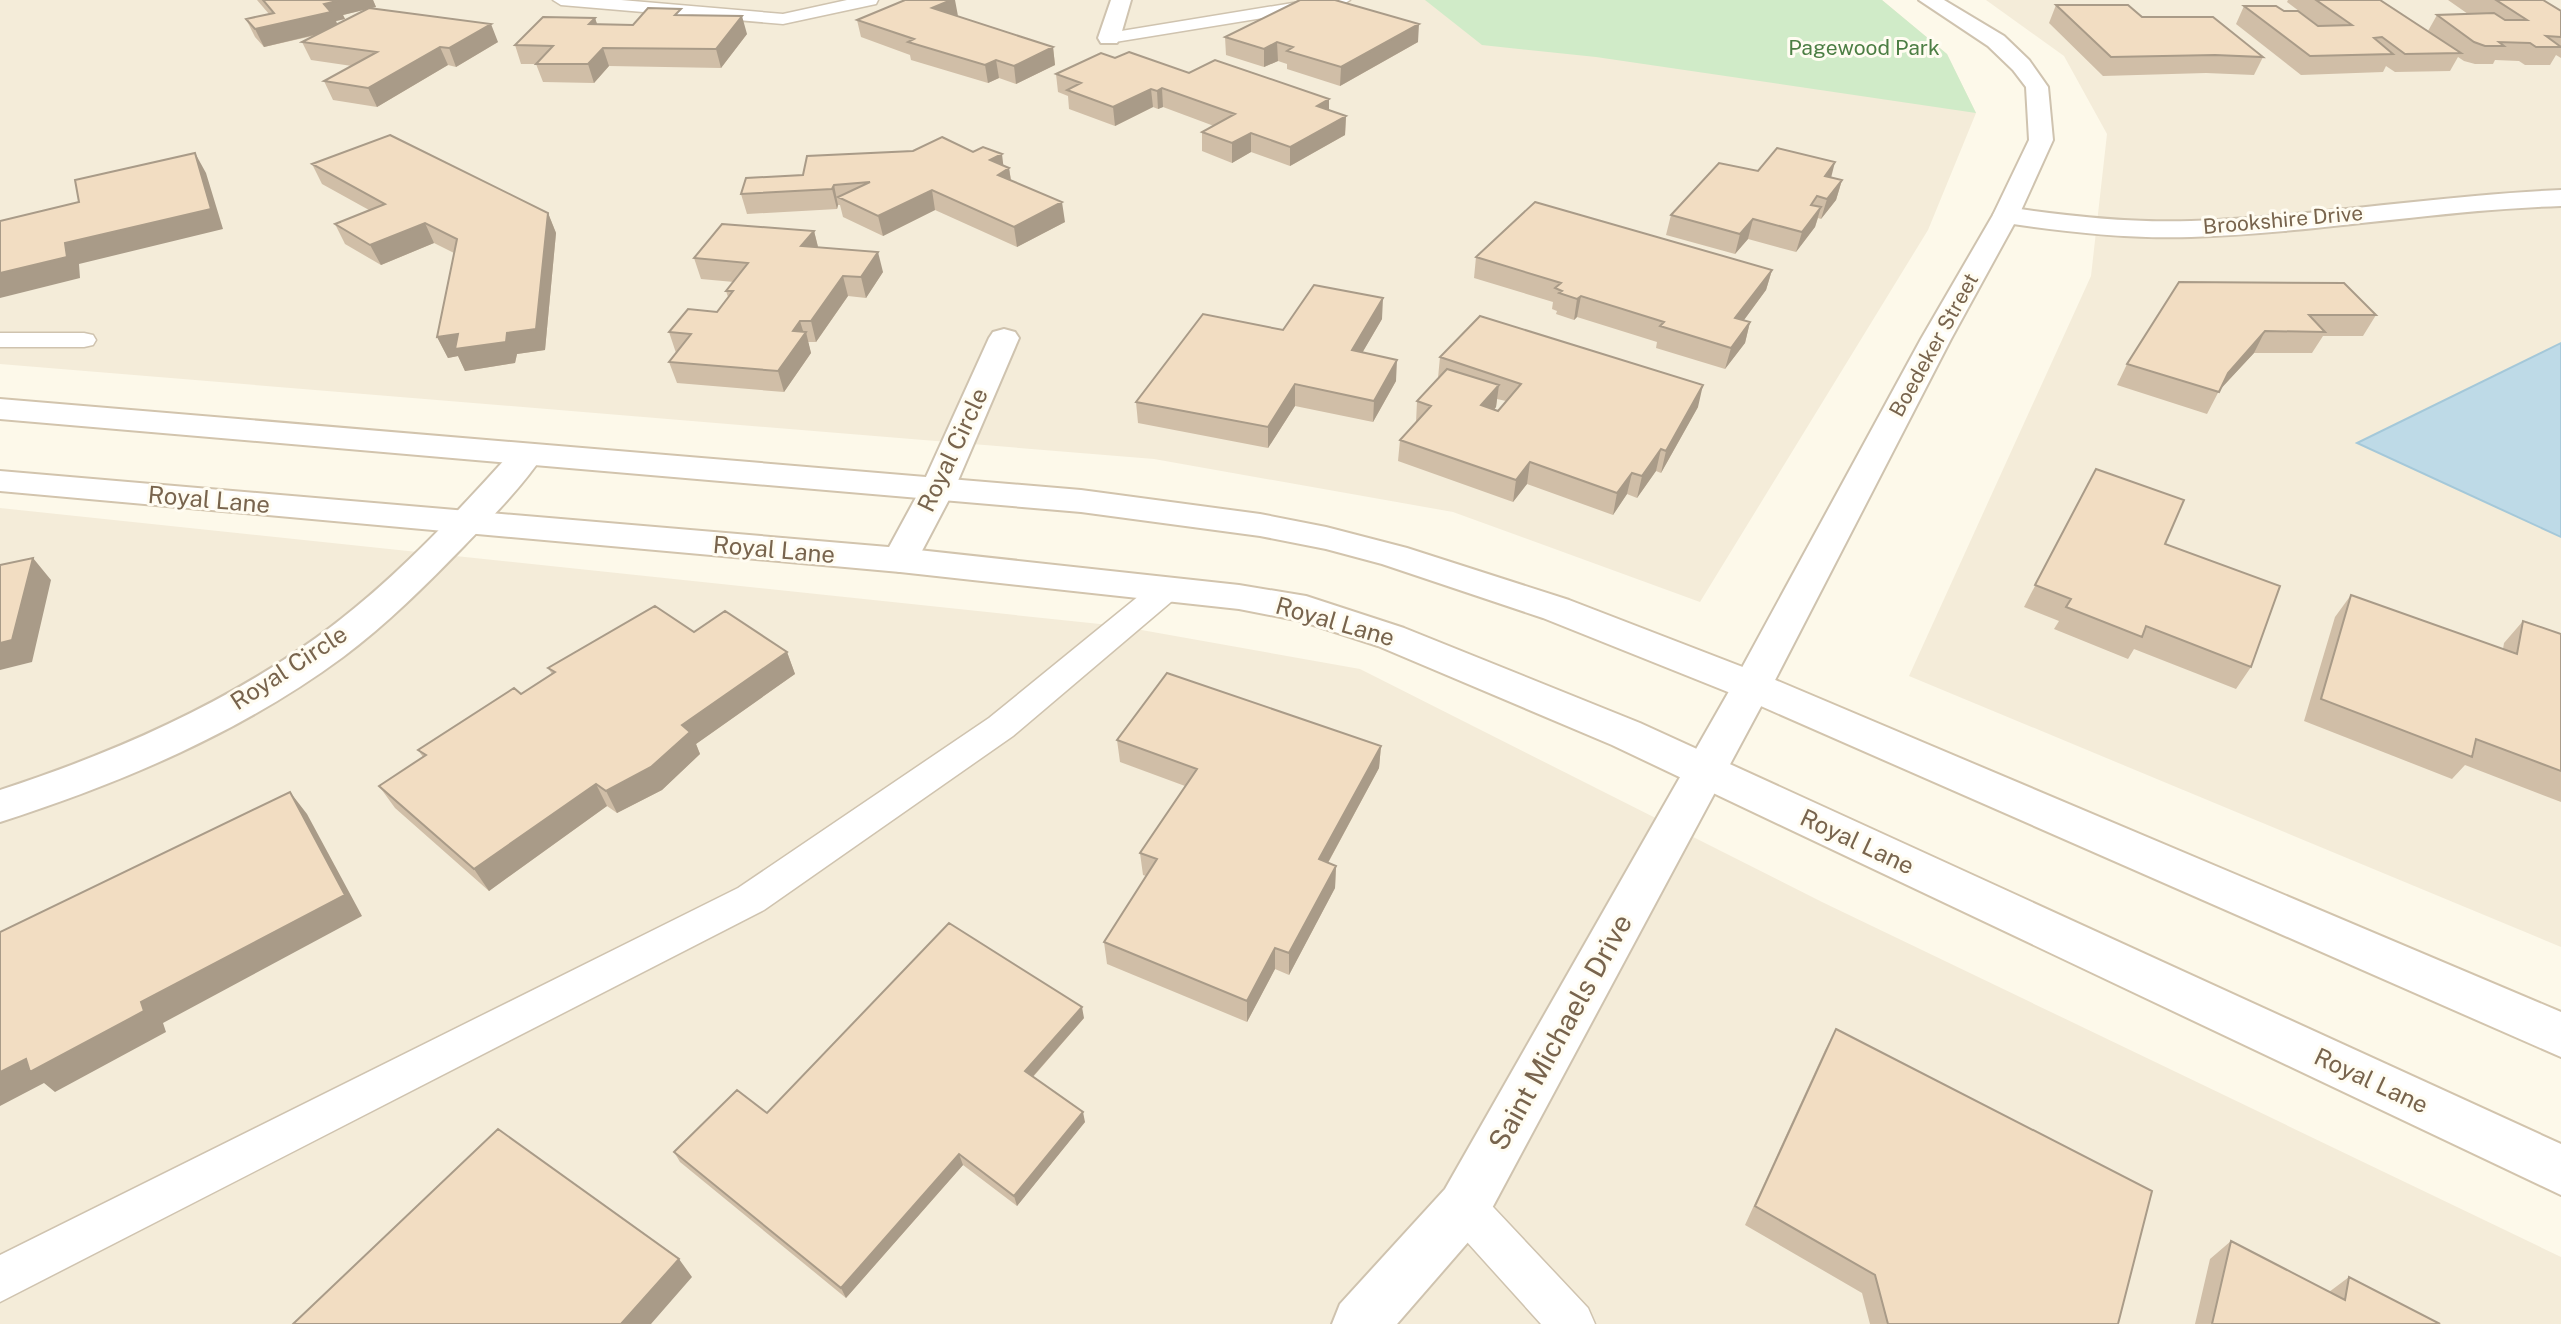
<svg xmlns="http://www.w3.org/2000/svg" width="2561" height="1324" viewBox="0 0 2561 1324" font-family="'Public Sans',sans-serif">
<rect width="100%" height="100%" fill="#fdf9ea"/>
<path fill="#f4ecd9" d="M0,0H1882L1947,54L1976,113L1928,230L1700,602L1453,512L1154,459L0,364Z
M1986,0H2561V947L1909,676L2091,276L2107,134L2064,56Z
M0,508L1119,626L1360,669L1822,902L2561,1257V1324H0Z"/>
<path fill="#d0ebc8" d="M1425,0H1882L1947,54L1976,113L1596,57L1482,45Z"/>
<path fill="#bedae7" stroke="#a4c8d9" stroke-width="2" d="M2561,343V537L2357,443Z"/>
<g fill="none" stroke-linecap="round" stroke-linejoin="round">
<defs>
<path id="service" d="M553,0H621L783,14L847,0H878L876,4L783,24L561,5Z
M1311,0H1350L1342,5L1109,43L1100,38L1109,33Z
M0,333H84L93,335L96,340L93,345L84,347H0Z
M1167,579L1178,582L1182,589L1178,596L1013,736L764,910L0,1302V1255L738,888L989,718L1156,582Z
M1464,1186L1479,1192L1588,1308L1595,1324H1541L1449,1222L1442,1207L1449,1192Z"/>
<path id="minor" d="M1111,0H1131L1120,38L1117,43H1101L1098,38Z
M2561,190V206C2437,210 2315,233 2191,237C2129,239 2067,232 2006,223L1997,221L1993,215L1997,209L2006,207C2067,216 2129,223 2191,221C2315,217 2437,195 2561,190Z
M1004,329L1015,332L1019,338L954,490L913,568L900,572L887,568L882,560L920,490L989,338L993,332Z
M528,444L540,447L544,454C522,487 492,517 464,546C426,585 387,624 343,657C240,733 121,783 0,822V790C111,754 221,706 316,638C391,584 455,515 516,447Z"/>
<path id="tertiary" d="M1919,0H1944L2004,36L2029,60L2048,87L2053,140L2019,215L1951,339L1772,686L1483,1225L1397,1324H1332L1340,1304L1445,1189L1732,686L1921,339L1993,215L2029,140L2026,87L2013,70L1988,46Z"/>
<path id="secondary" d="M0,399L1081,490L1260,514L1326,527L1407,548L1569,600L1766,676L2561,1012V1057L1738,696L1543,618L1382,564L1326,549L1260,536L1081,512L0,419Z
M0,471L900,548L1239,585L1306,596L1404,628L1640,723L2561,1144V1195L1612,745L1378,646L1301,621L1239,609L900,572L0,491Z"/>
</defs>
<use href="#service" stroke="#cfc3af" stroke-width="3"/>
<use href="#minor" stroke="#cfc3af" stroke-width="4"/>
<use href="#tertiary" stroke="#cfc3af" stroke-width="4"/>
<use href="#secondary" stroke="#d2c4ad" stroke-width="4"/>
<use href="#service" fill="#fff" fill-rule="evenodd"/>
<use href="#minor" fill="#fff" fill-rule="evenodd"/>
<use href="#tertiary" fill="#fff" fill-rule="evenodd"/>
<use href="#secondary" fill="#fff" fill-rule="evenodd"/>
</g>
<path fill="#d0bea7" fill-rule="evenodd" d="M257,0H373L376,7L370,8L498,42L456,67L448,65L377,107L333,100L324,81L352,66L311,60L302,42L317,35L264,47L255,37L246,19L269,14ZM367,9L337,24L336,21L345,19L343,15Z
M2288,0H2380L2428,31L2437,15L2468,14L2448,0H2543L2561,11V58L2556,55L2550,65H2525L2519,61L2495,60L2493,64H2475L2464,61L2458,57L2450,71L2395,72L2386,66L2383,72L2301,75L2236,24L2244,6L2284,11L2319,26L2287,2Z
M2056,5L2142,17L2263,57L2254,75L2206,73L2103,76L2049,23Z
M682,15L747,34L721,68L609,66L594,83L543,82L536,64H521L515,45L595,18L597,24L633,25Z
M958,16L1053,47L1055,65L1016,84L999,78L988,83L911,60L910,55L861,37L857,20Z
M1225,37L1418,42L1340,86L1287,69V64L1278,61L1264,67L1226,55Z
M1115,58L1189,73L1329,110L1346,116L1345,135L1290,166L1251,152L1232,163L1202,151V132L1214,126L1163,107L1158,109L1153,107L1115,126L1069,109L1068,96L1058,92L1056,74Z
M312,164L548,213L556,233L545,350L517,354L515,363L465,371L458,356L448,358L437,337L454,253L434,243L381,265L345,244L335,224L369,210L322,184Z
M1003,166L1009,168L1011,180L1065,222L1017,247L935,210L883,236L843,217L840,205H838L837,209L747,214L741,194L803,175Z
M1758,171L1831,177L1842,180L1836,200L1821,219L1818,218L1815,227L1796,252L1748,239L1735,254L1666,235L1671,215Z
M814,231L818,247L883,272L866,298L848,296L816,342H808L811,353L784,392L677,383L669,362L676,353L669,332L717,312L728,297L726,291L734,282L701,279L694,258Z
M1476,257L1772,270L1766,290L1744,320L1750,322L1745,343L1725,369L1656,348L1657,342L1577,317L1574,320L1556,314L1557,311L1552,309L1553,302L1474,278Z
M2179,282L2376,315L2363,336H2323L2312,353H2254L2220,389L2207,414L2117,385L2127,364Z
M1382,319L1362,353L1396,381L1373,422L1295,406L1268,448L1138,423L1136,402L1283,330Z
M1440,357L1698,407L1661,473L1656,471L1637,498L1627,494L1613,515L1527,484L1513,502L1398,461L1400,440L1416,423L1417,401L1438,378ZM1497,399L1506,401L1498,411L1494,410L1496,407Z
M2096,469L2165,544L2251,667L2236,689L2134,649L2128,659L2054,629L2059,621L2024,607Z
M2351,595L2503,649L2504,643L2523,621L2561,634V802L2465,765L2452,779L2304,721L2335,617Z
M694,632L787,652L795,674L696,744L700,754L662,790L617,813L607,806L489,891L395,808L379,786L423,757L418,750L521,694L552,674L548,668Z
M1117,740L1381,746L1379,768L1328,863L1336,866L1335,888L1289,975L1275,969L1247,1022L1107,964L1104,942L1146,876L1143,875L1140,853L1185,786L1120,762Z
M1084,1018L1033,1077L1085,1122L1017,1206L963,1165L846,1298L680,1162L674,1152L767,1113Z
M1836,1029L2118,1324H1870L1862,1293L1745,1225L1825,1050Z
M2231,1241L2329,1292L2349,1277L2440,1324H2195L2210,1259Z"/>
<path fill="#a99b88" d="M334,0H373L376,7L343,15L345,19L336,21L339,29L264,47L255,29Z
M951,0H955L958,16L932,8Z
M742,16L747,34L721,68L716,49Z
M595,18L601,36L589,24Z
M491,24L498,42L456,67L449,48Z
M1419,24L1418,42L1340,86L1341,67Z
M1277,42L1278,61L1264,67V49Z
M440,47L448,65L377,107L368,88Z
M1053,47L1055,65L1016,84L1014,66Z
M603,48L609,66L594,83L588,64Z
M996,60L999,78L988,83L985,65Z
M1162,88L1163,107L1158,109L1157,91Z
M1151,89L1153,107L1115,126L1113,107Z
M1329,99V118L1317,106Z
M1346,116L1345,135L1290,166V147Z
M1251,133V152L1232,163V143Z
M195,153L206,173L223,229L79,264L80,278L0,298V273L65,243Z
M1002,154L1004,171L1009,168L1012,188L1001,194L990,160Z
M1835,162L1830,182L1825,176Z
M1842,180L1836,200L1821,219L1827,199Z
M834,185L838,205L837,209L832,189Z
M932,190L935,210L883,236L878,216Z
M1062,202L1065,222L1017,247L1014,227Z
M1821,207L1815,227L1796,252L1802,232Z
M548,213L556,233L545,350L517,354L515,363L465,371L458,356L448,358L437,337L458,334L507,333Z
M1753,219L1748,239L1735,254L1740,234Z
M425,223L434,243L381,265L370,245Z
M814,231L819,251L801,246Z
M878,252L883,272L866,298L861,277Z
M1772,270L1766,290L1730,339L1735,318Z
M843,276L848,296L816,342L811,321Z
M1581,296L1577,317L1574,320L1577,299Z
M1383,298L1382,319L1351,372L1352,350Z
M800,321L804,334L806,332L811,353L784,392L778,371L793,331Z
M1750,322L1745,343L1725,369L1731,348Z
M2265,331L2254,353L2216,394L2228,373Z
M1397,360L1396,381L1373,422L1374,401Z
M1295,384V406L1268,448V427Z
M1499,385L1496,407L1479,427L1481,405Z
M1703,385L1698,407L1661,473L1666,451Z
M1661,449L1656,471L1637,498L1642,476Z
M1530,462L1527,484L1513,502L1516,480Z
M1632,473L1627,494L1613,515L1617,493Z
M33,558L51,580L32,662L0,670V643Z
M787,652L795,674L696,744L700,754L662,790L617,813L606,791L682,725Z
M1381,746L1379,768L1318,881L1319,859Z
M596,784L607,806L489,891L474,869Z
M290,792L307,814L362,916L163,1023L166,1032L55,1092L44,1083L0,1106V1072L141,1002Z
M1336,866L1335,888L1289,975V953Z
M1275,948V969L1247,1022V1001Z
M1082,1007L1084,1018L1028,1082L1025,1071Z
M1083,1112L1085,1122L1017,1206L1014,1196Z
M959,1154L963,1165L846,1298L841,1288Z
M679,1259L692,1277L651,1324H621Z"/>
<path fill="#f2ddc2" stroke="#a99b88" stroke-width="2" d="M263,0H335L337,1L324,4L331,12L255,29L246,19L274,13Z
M905,0H951L932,8L1053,47L1014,66L996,60L985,65L908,42L914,39L857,20Z
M1300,0H1335L1419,24L1341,67L1287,51L1293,47L1277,42L1264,49L1225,37Z
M2316,0H2380L2461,53L2405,54L2382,37L2374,38L2393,54L2310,56L2244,6H2276L2284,11H2298L2318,26L2352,25Z
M2496,0H2543L2561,11V37L2546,36L2561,47H2536L2530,43L2499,42L2504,46H2485L2474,42L2437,15L2494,13L2505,20H2527Z
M2056,5H2128L2142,17H2213L2263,57L2215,55L2111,57Z
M369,8L491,24L449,48L440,47L368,88L324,81L377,52L302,42Z
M648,8L681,9L675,15L742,16L716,49L603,48L588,64H536L553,46L515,45L543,17L595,18L589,24L633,25Z
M1129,52L1189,73L1215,60L1329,99L1317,106L1346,116L1290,147L1251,133L1232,143L1202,132L1235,114L1162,88L1157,91L1151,89L1113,107L1067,90L1081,83L1056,74L1101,53L1115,58Z
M390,135L548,213L536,329L507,333L506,342L455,349L458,334L437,337L457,239L425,223L370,245L335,224L385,204L312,164Z
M942,137L973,152L983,147L1002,154L990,160L1009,168L998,175L1062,202L1014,227L932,190L878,216L838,197L870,182L834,185L832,189L741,194L746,178L803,175L807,156L913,151Z
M1777,148L1835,162L1825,176L1842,180L1827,199L1817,196L1811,205L1821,207L1802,232L1753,219L1740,234L1671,215L1719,163L1758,171Z
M195,153L211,209L65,243L67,257L0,273V221L79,202L75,180Z
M1535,202L1772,270L1735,318L1750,322L1731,348L1660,326L1664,322L1581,296L1577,299L1559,293L1562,291L1555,288L1561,283L1476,257Z
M722,224L814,231L801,246L878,252L861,277L843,276L811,321H800L793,331L806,332L778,371L669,362L691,334L669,332L688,309L717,312L733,291H726L748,263L694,258Z
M2179,282L2344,283L2376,315H2309L2325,332L2265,331L2228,373L2219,392L2127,364Z
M1314,285L1383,298L1352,350L1397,360L1374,401L1295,384L1268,427L1136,402L1203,314L1283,330Z
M1480,316L1703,385L1666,451L1661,449L1642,476L1632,473L1617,493L1530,462L1516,480L1400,440L1431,406L1417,401L1447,369L1499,385L1481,405L1498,411L1521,384L1440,357Z
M2096,469L2184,500L2165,544L2280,586L2251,667L2146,626L2142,637L2066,607L2071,599L2035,585Z
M33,558L12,640L0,643V565Z
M2351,595L2517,654L2523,621L2561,634V771L2476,739L2472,757L2321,699Z
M655,606L694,632L725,611L787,652L682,725L690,732L651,767L606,791L596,784L474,869L379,786L426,755L418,750L514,688L521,694L555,672L548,668Z
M1167,673L1381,746L1319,859L1336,866L1289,953L1275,948L1247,1001L1104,942L1157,859L1140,853L1197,769L1117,740Z
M290,792L345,895L141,1002L144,1011L30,1072L26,1059L0,1072V932Z
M949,923L1082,1007L1025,1071L1083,1112L1014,1196L959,1154L841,1288L674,1152L737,1090L767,1113Z
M1836,1029L2152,1191L2118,1324H1888L1875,1275L1755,1206Z
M498,1129L679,1259L621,1324H293Z
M2231,1241L2345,1300L2349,1277L2440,1324H2212Z"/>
<g text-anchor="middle" stroke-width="6" stroke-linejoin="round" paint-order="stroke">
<g font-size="21" fill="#4c7e44" stroke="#fffcf1">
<text x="1864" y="55">Pagewood Park</text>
</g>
<g font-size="21" fill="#78644d" stroke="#fffcf1">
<text transform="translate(2283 220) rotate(-5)" y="7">Brookshire Drive</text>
<text transform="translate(1934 345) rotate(-61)" y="7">Boedeker Street</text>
</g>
<g font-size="24" fill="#78644d" stroke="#fffcf1">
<text transform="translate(953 450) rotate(-65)" y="8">Royal Circle</text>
<text transform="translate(209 500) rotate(5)" y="8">Royal Lane</text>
<text transform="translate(774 550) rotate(5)" y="8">Royal Lane</text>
<text transform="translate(1335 622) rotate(16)" y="8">Royal Lane</text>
<text transform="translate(289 668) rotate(-33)" y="8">Royal Circle</text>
<text transform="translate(1857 842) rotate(25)" y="8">Royal Lane</text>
<text transform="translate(2371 1081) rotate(25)" y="8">Royal Lane</text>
</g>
<g font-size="28" fill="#78644d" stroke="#fffcf1">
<text transform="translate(1560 1032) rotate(-61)" y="10">Saint Michaels Drive</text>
</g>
</g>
</svg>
